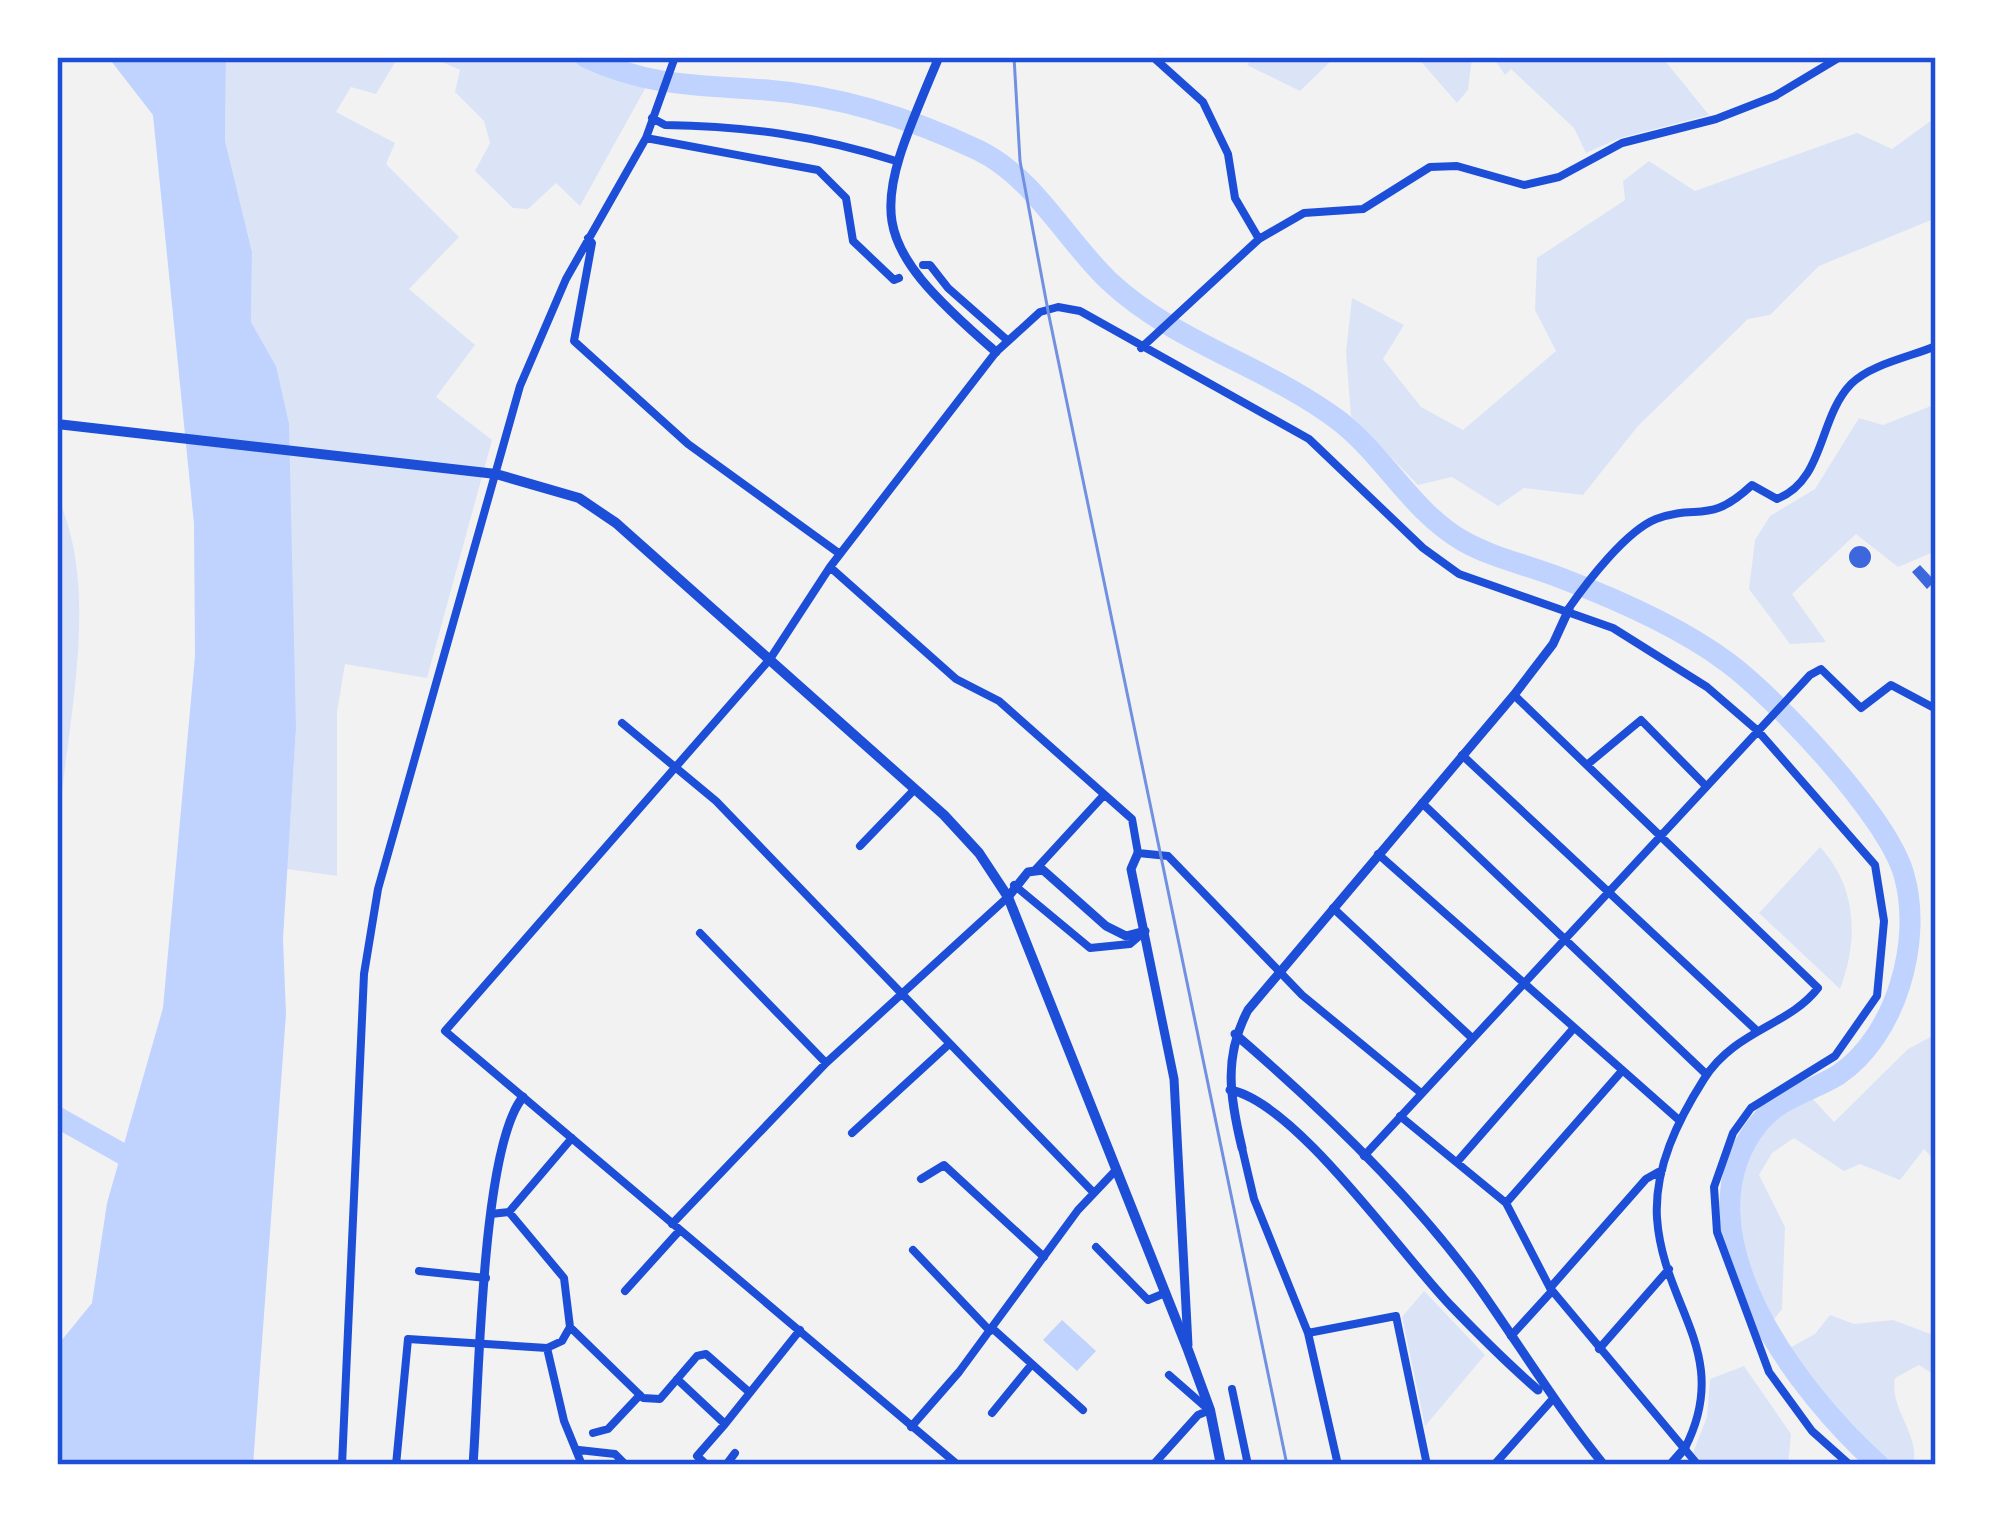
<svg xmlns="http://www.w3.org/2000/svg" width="1993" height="1522" viewBox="0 0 1993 1522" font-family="'Archivo Narrow',sans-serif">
<rect width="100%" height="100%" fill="#f2f2f2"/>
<path fill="#dbe4f7" d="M226,57H398L376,94L351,87L336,112L395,143L386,164L459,237L409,289L475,345L436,397L492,440L427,678L345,664L337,712V876L287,869L296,728L276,366L251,322L252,252L225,142Z
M431,57H588L646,87L580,206L556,183L528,209L513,208L475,171L490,143L484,121L455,92L460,70Z
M1254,57H1335L1300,91L1247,65Z
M1417,57H1472L1468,90L1457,103Z
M1493,57H1662L1709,115L1620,138L1586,153L1574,128L1511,69L1505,75Z
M1936,117V218L1819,266L1770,315L1748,319L1638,426L1583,495L1524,488L1498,506L1452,477L1418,485L1351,416L1346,352L1352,298L1404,325L1383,359L1421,407L1463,430L1556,351L1535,310L1537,258L1625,200L1623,181L1649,161L1695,191L1857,133L1892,149Z
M1936,404V551L1898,567L1856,534L1792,594L1826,642L1790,644L1749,589L1755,540L1770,516L1815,489L1859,418L1883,425Z
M57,496C106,600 59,748 57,859Z
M1820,847C1857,887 1859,939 1840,989L1759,913Z
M1936,1034V1162L1924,1149L1900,1180L1860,1164L1844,1171L1794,1138L1772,1153L1759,1175L1785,1227L1782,1309L1770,1324C1733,1230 1703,1155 1811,1097L1834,1122L1908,1049Z
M1424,1291L1485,1355L1425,1426L1402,1317Z
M1830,1315L1854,1324L1893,1320L1936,1336V1376L1919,1365L1895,1378C1889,1410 1921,1434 1913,1465H1883C1846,1429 1810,1397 1784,1351L1815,1334Z
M1744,1366L1791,1434L1788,1465H1703L1693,1453L1707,1417L1710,1379Z"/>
<path fill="#bfd3fe" d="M108,57H226L225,141L252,252L251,322L276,366L289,424L296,728L283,939L286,1014L253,1465H57V1346L92,1303L107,1203L163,1008L195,656L194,524L153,115Z
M1062,1320L1096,1351L1077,1371L1043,1340Z"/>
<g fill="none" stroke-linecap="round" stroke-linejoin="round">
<path stroke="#bfd3fe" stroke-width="21" d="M585,57C649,87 699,85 767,90C842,96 910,118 978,150C1034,177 1065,239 1109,281C1175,343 1266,366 1338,420C1384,455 1412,512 1463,541C1493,558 1528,565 1561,578C1616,599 1679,626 1727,662C1777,699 1888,817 1904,875C1923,941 1896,1036 1838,1075C1812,1091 1779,1098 1759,1123C1672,1230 1799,1394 1879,1465
M57,1117L144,1166"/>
</g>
<path fill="#3d67dc" d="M1849 557a11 11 0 1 1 22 0a11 11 0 1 1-22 0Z
M1920,565L1935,581L1927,589L1912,572Z"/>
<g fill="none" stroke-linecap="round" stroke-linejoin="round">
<path stroke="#1d4ed8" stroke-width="8" d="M1153,57L1203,102L1228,154L1235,198L1259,239
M652,118L665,125C747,126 818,136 896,161
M646,138L818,170L846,198L853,241L894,280L899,278
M588,238L592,243L574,341L688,444L840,554
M923,265H930L948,288L1007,340
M1141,348L1259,239L1304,213L1363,209L1430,167L1457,166L1524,185L1559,177L1622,143L1716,119L1775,96L1840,57
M830,567L956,679L999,701L1132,819L1138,853L1168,856L1302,995L1421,1093
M1569,608C1587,582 1626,531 1656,519C1699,503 1708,526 1752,485L1777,499C1825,480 1818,418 1851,384C1871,364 1910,357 1936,346
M1514,695L1818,988C1789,1026 1735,1030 1704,1079C1678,1120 1654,1168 1657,1218C1663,1307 1733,1354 1685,1448
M622,723L716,801L1093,1192
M1462,755L1755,1029
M1588,764L1641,720L1704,784
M1422,803L1706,1074
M860,846L913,791
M1378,854L1680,1121
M1036,869L1104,795
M1014,885L1090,948L1130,944L1144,932
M1333,908L1472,1038
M700,933L826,1063
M1400,1116L1506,1203L1550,1288L1698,1465
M852,1133L947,1046
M1242,1148L1254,1199L1308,1333L1338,1465
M1364,1156L1810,675L1821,669L1861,708L1891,685L1936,709
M1457,1162L1573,1029
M921,1179L944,1165L1044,1257
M1506,1203L1621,1072
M509,1212L564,1278L570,1327L643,1398L660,1399L697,1356L706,1354L749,1392
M491,1214L509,1212L572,1138
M672,1224L826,1063L1008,897
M1096,1247L1148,1300L1165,1293
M913,1250L990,1331
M419,1271L486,1278
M1550,1288L1646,1179L1662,1170
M625,1291L680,1230
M992,1328L1083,1410
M1308,1333L1396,1316L1427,1465
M1511,1336L1552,1291
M547,1348L562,1341L570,1327
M1599,1349L1669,1269
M1169,1375L1209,1410
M677,1379L725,1424L800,1330
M1232,1389L1248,1465
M992,1413L1032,1364
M911,1427L959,1372L1078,1210L1115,1171
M593,1433L608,1429L640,1395
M579,1450L615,1454L626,1465
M342,1465L364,974L378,889L520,386L566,279L646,138L675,57
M396,1465L408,1339L547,1348L564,1421L582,1465
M707,1465L697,1456L725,1424
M726,1465L735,1453
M958,1465L445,1031L770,659L830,567L996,352L1040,312L1058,307L1080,311L1309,439L1423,548L1459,574L1613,628L1707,687L1758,731L1875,865L1884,921L1877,996L1835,1056L1751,1108L1733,1133L1714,1187L1717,1232L1769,1372L1812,1431L1850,1465
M1153,1465L1198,1415L1210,1410
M1494,1465L1551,1401"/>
<path stroke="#1d4ed8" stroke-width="9" d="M939,57C872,215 861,235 996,352
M1138,853L1131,869L1174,1079L1188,1345
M1008,897L1028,872L1043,870L1106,926L1126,936L1145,931
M1235,1034C1321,1108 1411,1194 1477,1285C1520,1346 1557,1407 1604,1465
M1230,1090C1296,1102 1402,1256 1452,1307C1479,1335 1508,1364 1538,1390
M1242,1148C1230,1098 1223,1057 1248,1010L1514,695L1553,644L1569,609
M473,1465C479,1389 481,1147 523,1097
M1670,1465L1685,1448"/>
<path stroke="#1d4ed8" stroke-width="10" d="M57,424L496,474L579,498L616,523L944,815L979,853L1008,897L1188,1350L1210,1410L1221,1465"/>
<path stroke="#7290e2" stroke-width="3" d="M1014,57L1020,161L1049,316L1287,1465"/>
</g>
<rect width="1993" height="1522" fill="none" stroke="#ffffff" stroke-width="120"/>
<rect x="60" y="60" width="1873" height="1402" fill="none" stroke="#1d4ed8" stroke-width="4.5"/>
</svg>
